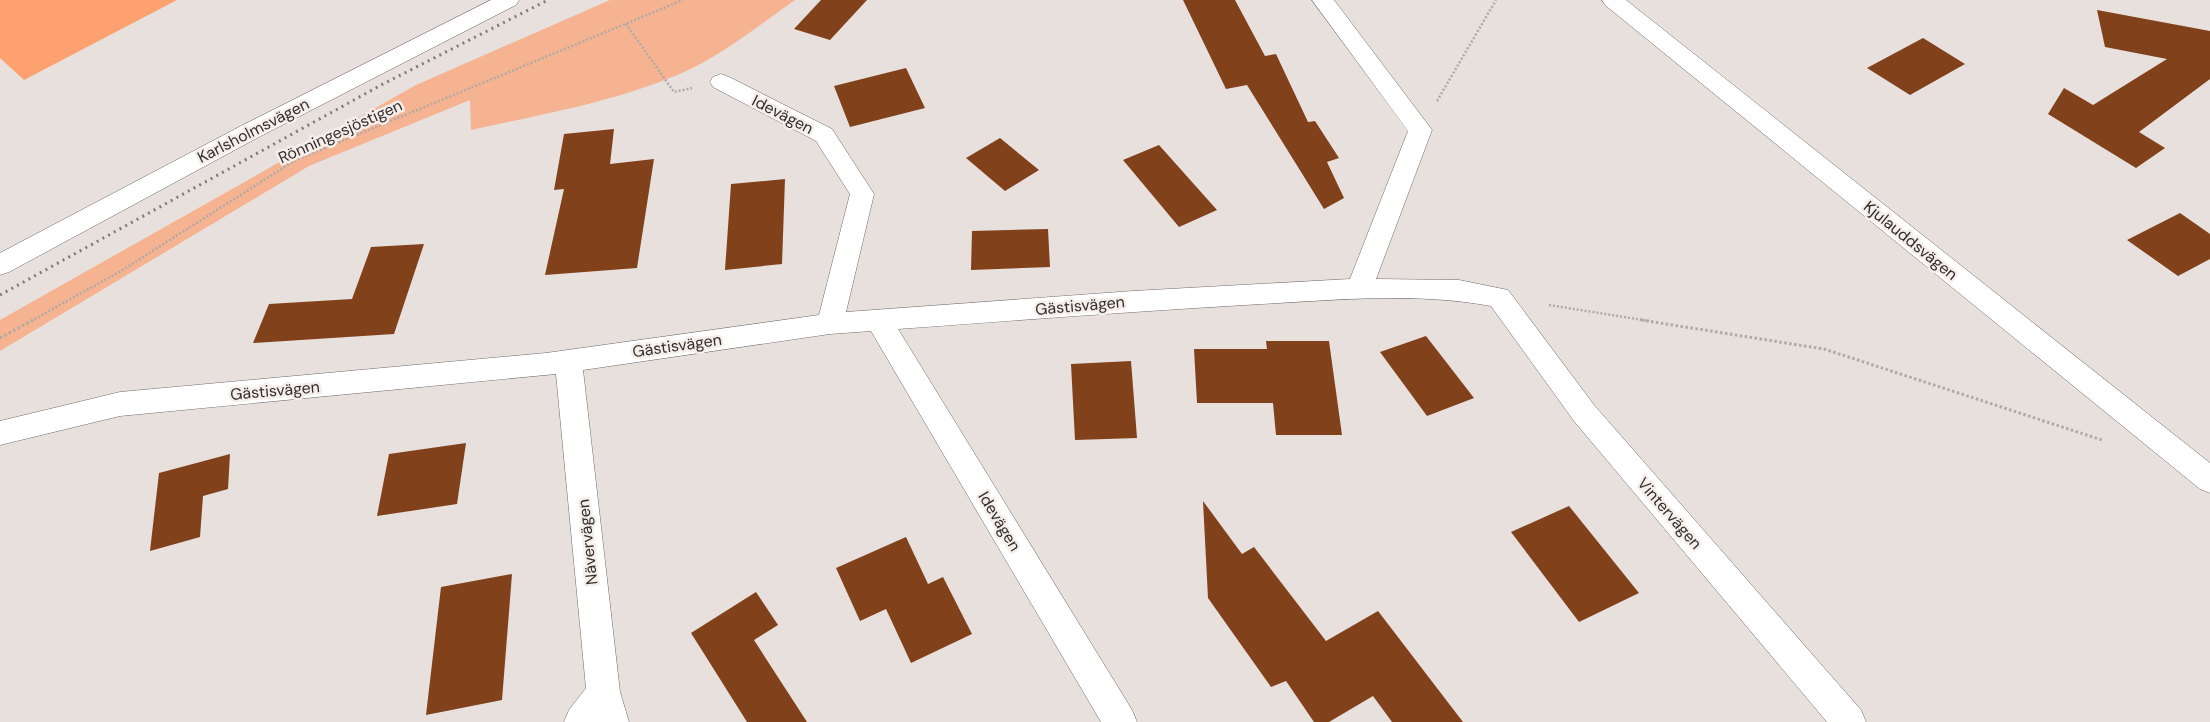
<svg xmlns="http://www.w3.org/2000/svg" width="2210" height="722" viewBox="0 0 2210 722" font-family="'DM Sans',sans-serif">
<rect width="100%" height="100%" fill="#e8e0dd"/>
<path fill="#f5b391" d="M610,0H795C759,25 724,54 684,72C616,102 543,114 471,130L470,100L309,166L0,351V320L416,85Z"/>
<path fill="#fda170" d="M0,0H177L24,80L0,58Z"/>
<path fill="#81411b" d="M821,0H867L830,40L794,29Z
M1183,0H1235L1265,56L1276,54L1308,122L1315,121L1339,158L1327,162L1344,198L1324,209L1247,85L1226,89Z
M2097,10L2210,31V79L2139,132L2165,148L2136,168L2048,114L2064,88L2093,105L2167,59L2105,47Z
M1923,38L1965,64L1910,95L1867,68Z
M906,68L925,108L850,127L834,86Z
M614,129L610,164L654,159L637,268L545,275L564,189L554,190L564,134Z
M1000,138L1039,170L1005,191L966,158Z
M1159,145L1217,210L1179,227L1123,160Z
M785,179L782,264L725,270L731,184Z
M2180,213L2210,234V259L2178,276L2127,240Z
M1048,229L1050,267L971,270L972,231Z
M424,244L394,334L253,343L269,304L352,299L371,247Z
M1426,336L1474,398L1427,416L1380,352Z
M1266,341H1329L1342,435H1276L1273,403H1197L1194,349H1267Z
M1131,361L1137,438L1075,440L1071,364Z
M466,443L457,504L377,516L389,454Z
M230,454L228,489L203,496L200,537L150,551L159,473Z
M1203,501L1242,554L1254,547L1326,641L1378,611L1463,722H1392L1373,696L1329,722H1314L1286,681L1271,687L1208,598Z
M1569,506L1639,593L1579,622L1511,532Z
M906,537L928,584L943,577L972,634L911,663L886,609L860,621L836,568Z
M512,574L502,700L426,715L441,587Z
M756,592L778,625L754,640L807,722H747L691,633Z"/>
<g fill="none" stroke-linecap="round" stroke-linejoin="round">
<defs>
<path id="street" d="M491,0H519L516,5L257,138L9,272L0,275V253L241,126Z
M1312,0H1334L1432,130L1376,279L1459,280L1508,290L1594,405L1861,710L1866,722H1827L1574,421L1491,306C1415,292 1337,300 1261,304C1140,311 1019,320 898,329L1132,710L1137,722H1101L871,331L830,334L583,370L620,692L629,722H564L569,710L586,688L556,374L120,416L0,445V421L120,392L546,353L819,315L850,194L816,141L713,87L710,82L713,77L721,74L729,77L832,129L874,194L846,312L1133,291L1350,279L1408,131Z
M1602,0H1626L2210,463V493L2200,489L1605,5Z"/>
</defs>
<use href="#street" stroke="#706a67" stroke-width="1"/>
<path stroke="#b0aaa7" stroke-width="2.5" stroke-dasharray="2 2" stroke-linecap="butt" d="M626,24L674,92L692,88
M1437,101L1496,0
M1549,305L1649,321
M31,321L121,271L294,161L683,0"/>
<path stroke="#b0aaa7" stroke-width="3" stroke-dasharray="2.5 2.5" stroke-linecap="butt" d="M1641,320L1824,349L2102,440
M0,338L33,320"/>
<use href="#street" fill="#fff" fill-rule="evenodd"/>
<path stroke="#807b79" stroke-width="3" stroke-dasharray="2 4.5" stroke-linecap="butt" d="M0,295L383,84L548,0"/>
</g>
<g text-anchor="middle" stroke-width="5" stroke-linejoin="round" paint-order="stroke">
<g font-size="16" fill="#312e2d" stroke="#f5eeea">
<text transform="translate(783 114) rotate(27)" y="6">Idevägen</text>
<text transform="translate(253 130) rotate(-27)" y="6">Karlsholmsvägen</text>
<text transform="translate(340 131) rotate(-24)" y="6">Rönningesjöstigen</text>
<text transform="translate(1911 240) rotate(39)" y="6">Kjulauddsvägen</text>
<text transform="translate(1080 305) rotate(-5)" y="6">Gästisvägen</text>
<text transform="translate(677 345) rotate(-8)" y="6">Gästisvägen</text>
<text transform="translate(275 390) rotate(-5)" y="6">Gästisvägen</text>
<text transform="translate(1670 513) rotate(49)" y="6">Vintervägen</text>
<text transform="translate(1000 521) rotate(59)" y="6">Idevägen</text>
<text transform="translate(587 542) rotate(-96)" y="6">Nävervägen</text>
</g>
</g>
</svg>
